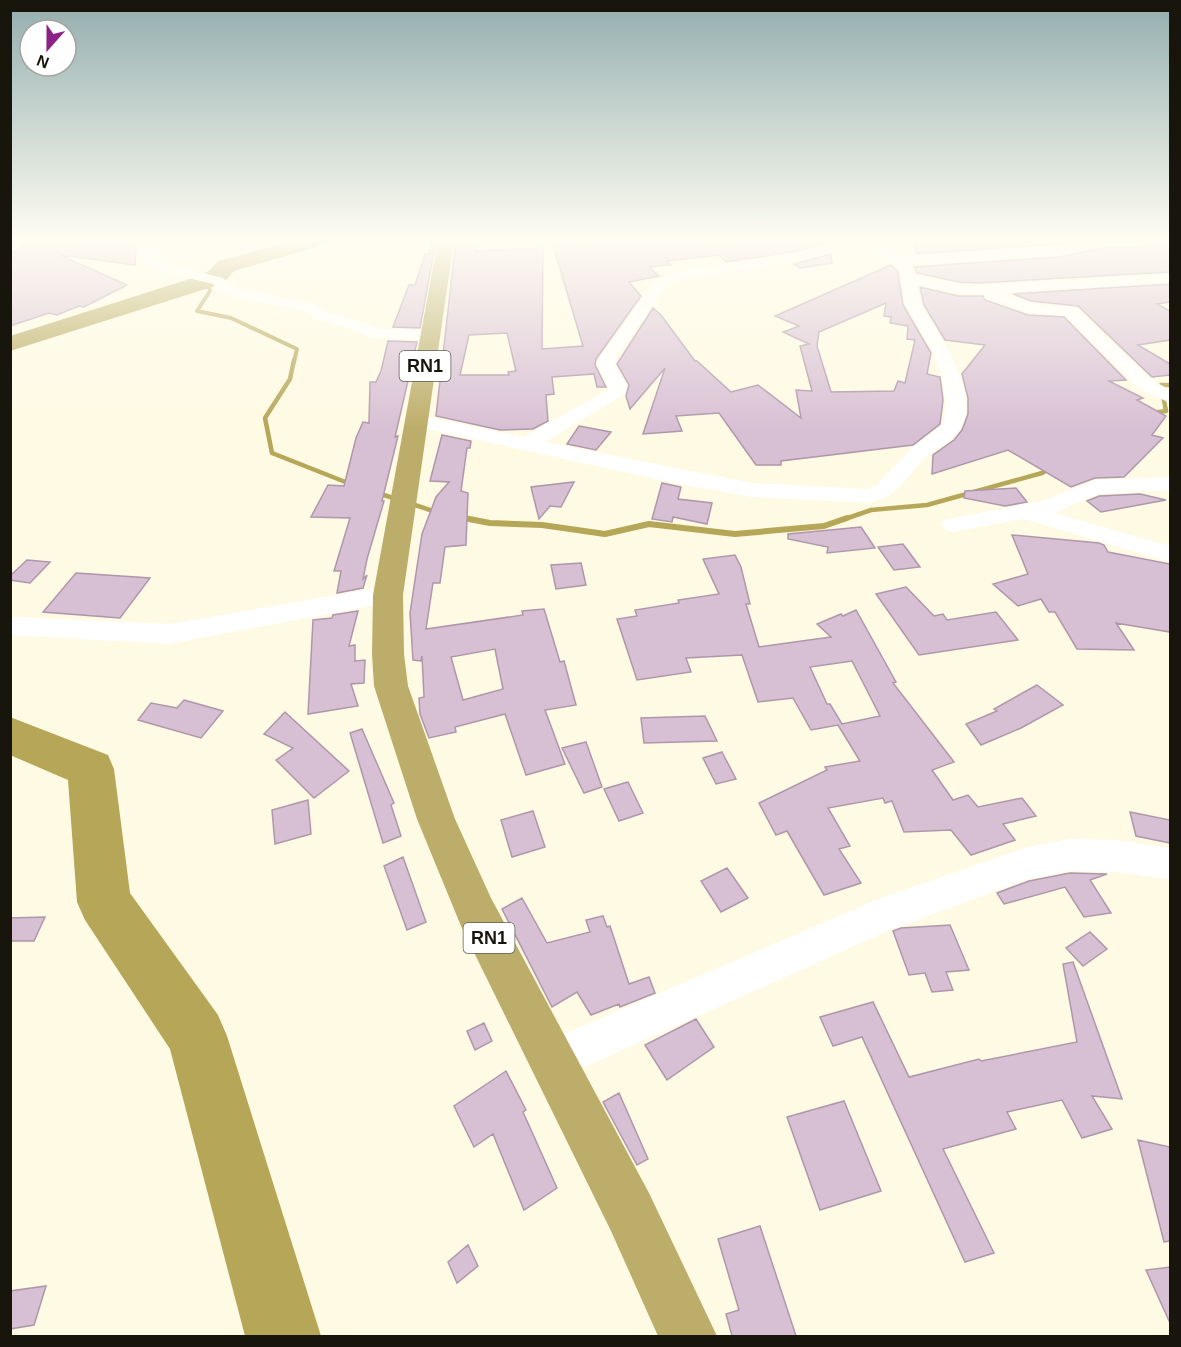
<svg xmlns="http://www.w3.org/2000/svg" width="1181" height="1347" viewBox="0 0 1181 1347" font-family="Helvetica,sans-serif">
<rect width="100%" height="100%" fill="#fffae3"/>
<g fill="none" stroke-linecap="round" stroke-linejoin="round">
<path stroke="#b5a658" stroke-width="4" d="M207,281L210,291L197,311L231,318L297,349L294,362"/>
<path stroke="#b5a658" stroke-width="4.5" d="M294,360L290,379L265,418L272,453L353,485
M1151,413L1166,411L1161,385H1170
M375,492L399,500
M409,503L439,513
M458,517L472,520
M842,520L871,510L927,505L1042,473L1050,468"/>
<path stroke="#b5a658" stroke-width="6" d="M464,518L490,523L542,525L605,534L649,524L735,534L824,526L847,518"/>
<path fill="#b5a658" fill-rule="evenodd" d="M297,240H329L326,244L234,271L226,280L215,286L10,351V336L199,276L210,270L218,261Z
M10,717L108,755L114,769L130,893L218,1015L227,1036L321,1336H245L170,1049L85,920L77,902L68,780L10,755Z"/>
</g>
<path fill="#d8c0d4" stroke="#af97ab" stroke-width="1.5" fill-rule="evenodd" d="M31,240H64V243L136,242L135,265L60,255L127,285L84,307L79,306L57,315L49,313L10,326V254Z
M456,240H474L476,251L543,248L542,349L583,346L552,242L580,240H592L596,244L651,240L659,242L701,240L830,242L798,251L726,262L719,255L667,261L671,265L649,267L659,276L629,282L641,296L596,359L595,365L606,387H597L594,374L552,377L554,394L546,395L548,421L533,429L500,430L436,416ZM507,333L516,371L508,372L509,375H460L469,335Z
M913,240H1027L1035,245L1067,243L917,254Z
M431,241H436L420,328L393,327L409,285H415L425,254H429Z
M1170,241V272L978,283L959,282L917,273L914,267L1059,257L1109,247H1142L1144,244Z
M831,254L832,263L800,268L794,264Z
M891,265L898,272L903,305L931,353L927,374L940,377L943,400L940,424L913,445L781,461V465H756L719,413L676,416L682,431L643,434L665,368L630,409L626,396L629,385L617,364L653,308L661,315L695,361H697L731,392L758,385L801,418L796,390L812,391L800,346L809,344L783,332L799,326L775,316ZM886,303L884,316L891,317L890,323L908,326L907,339L915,340L905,383L898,381L894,391L831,392L817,346L819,332Z
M1170,284V302L1157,304L1170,311V340L1138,345L1170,364V375L1152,377L1078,306L1031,301L1013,294Z
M920,287L958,296H983L985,300L1028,315L1064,317L1126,380L1109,381L1143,398L1137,400L1166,416L1152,435L1163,438L1124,477L1095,478L1071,487L1008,450L932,474L933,455L954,440L962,430L968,414V398L962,374L985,345L945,340L924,305Z
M388,341L417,342L395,437L398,436L382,501H384L367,559L363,579L367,575L363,588L337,593L341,571H334L350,518L311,517L328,485L344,486L356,438L363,422L369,423L370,382H376L381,371Z
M579,426L611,432L596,450L567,444Z
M442,435L471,441L470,448H467L461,491L468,493L466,545L445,547L440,583H433L426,629L523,615L522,611L544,609L560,662L564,661L576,705L545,710L565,764L526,775L505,714L455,727L456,732L429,738L420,714L419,698L424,697L422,656L421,661L413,660L410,613L422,534L436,497L449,482L430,481ZM495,649L503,689L463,700L451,657Z
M574,482L561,507L550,506L539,519L531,487Z
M662,483L681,487L678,499L712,503L707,524L673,517L672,522L652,519Z
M1016,488L1027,502L1005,506L964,498L965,491Z
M1140,494L1166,500L1101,512L1087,501L1099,496Z
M861,527L875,548L827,553L828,547L788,539V534Z
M1012,535L1099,543L1104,545L1108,552L1170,564V632L1116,623L1134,650L1077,649L1055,612H1049L1041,599L1018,606L993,584L1028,574Z
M903,544L920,567L894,570L878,547Z
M735,555L741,567L750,604H746L759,647L831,637L817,624L841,614L843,616L856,610L896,682L893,683L954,762L932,770L953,800L968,795L978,807L1022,798L1036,816L1003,824L1015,840L971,855L951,830L904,832L892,801L885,803L883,798L828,808L850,846L839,849L861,883L824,895L787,831L776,835L759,803L827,770L825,767L860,761L838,725L811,730L793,698L758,702L742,655L686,658L691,672L637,680L617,619L637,616L635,610L679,603L678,600L719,594L703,559ZM852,661L880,716L842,724L830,704H827L810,667Z
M27,560L50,562L30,583L10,580V576Z
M581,563L586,585L556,589L551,565Z
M76,573L150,578L120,618L43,612Z
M906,587L934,616L943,614L947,620L996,612L1018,640L919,655L876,594Z
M358,611L349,646L355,645V661L365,660L364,683L351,684L358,706L308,714L313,620L332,618L333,615Z
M1037,685L1063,705L1021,728L981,745L966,724L997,711L994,709Z
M184,700L223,711L201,738L138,720L151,703L177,708Z
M285,712L349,771L314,798L276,760L293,748L264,734Z
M705,716L717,741L644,743L641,718Z
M362,729L394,803L391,805L401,836L383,843L350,733Z
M586,742L602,787L584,793L562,748Z
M722,752L736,779L716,784L703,758Z
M628,782L643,813L619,821L604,789Z
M308,800L311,834L275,844L272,810Z
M533,811L545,847L512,857L501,820Z
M1130,812L1170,820V843L1136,836Z
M403,857L426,922L407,930L384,866Z
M727,868L748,898L721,912L701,881Z
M1070,873L1107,874L1090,880L1111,913L1084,917L1065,887L1004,904L997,893L1029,881Z
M522,898L547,943L590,932L586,920L603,916L607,927L610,926L629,984L649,977L655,993L620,1007L619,1004L591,1015L577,992L552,1007L502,909Z
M45,917L34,941H10V918Z
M950,925L969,970L946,972L953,990L932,992L925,973L909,975L893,931L901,928Z
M1090,932L1107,949L1083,966L1066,948Z
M1073,962L1122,1099L1092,1096L1112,1129L1082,1138L1062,1100L1007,1112L1016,1129L943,1149L994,1253L965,1262L862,1037L833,1046L820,1017L873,1002L909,1077L979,1059L981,1061L1077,1042L1063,964Z
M696,1019L714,1047L667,1080L645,1045Z
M484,1023L492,1041L475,1050L467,1031Z
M506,1071L526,1110L523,1112L557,1188L524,1210L493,1134L474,1147L454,1106Z
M619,1093L648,1159L637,1165L603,1102Z
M844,1101L881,1191L820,1210L787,1117Z
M1138,1140L1170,1147V1241L1164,1242Z
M760,1226L796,1336H732L726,1314L739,1310L718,1239Z
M468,1245L478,1266L457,1283L448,1262Z
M1170,1267V1323L1146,1270Z
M46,1286L34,1325L10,1329V1291Z"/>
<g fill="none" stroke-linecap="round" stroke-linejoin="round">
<path fill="#fff" fill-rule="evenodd" d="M13,240H29L10,252V242Z
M148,240H162L164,245L156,258L174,266L223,278L231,286L243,290L316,304L325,312L360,321L379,329L429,330L437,335L429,340L370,338L349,328L313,319L305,311L235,297L221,292L213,284L164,272L145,263L142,257L150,245Z
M844,240H883L877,244L902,257L1059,247L1095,240H1142V245H1109L1059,255L910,265L915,275L959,284L978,285L1170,274V282L1001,293L1031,303L1076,308L1152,380L1170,390V403L1138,388L1065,315L1029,313L986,298L984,294H959L917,284C918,291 919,300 922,306C939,337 982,391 960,429C951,443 936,448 925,458C903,479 901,495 869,503L752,497L679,484L418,427L411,425L408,421L411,417L418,415L523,437L609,389L597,364L598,359L655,281L672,272L798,253ZM861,246L894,264L900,271L905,304L933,352L942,375L945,400V415L942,425L911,449L877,485L867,489L752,483L545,442L625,394L627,386L615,364L616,359L665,287L681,279L799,261L845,248Z
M1170,477V490L1098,494L1054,513L1170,546V562L1024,519L953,532L945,530L941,525L945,520L953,518L1043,501L1095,480Z
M388,586L397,589L401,595L397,601L169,644L10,635V617L169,624Z
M1070,839L1118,840L1170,848V880L1118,872L1070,871L1028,879L890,930L551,1082L536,1076L530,1061L536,1046L881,898L1028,847Z"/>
<path fill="#bcae6a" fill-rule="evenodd" d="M438,240H454L403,595L404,654L408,686L455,819L491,898L649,1193L717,1336H658L611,1231L461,926L417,819L374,686L372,654L373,595Z"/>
</g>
<linearGradient id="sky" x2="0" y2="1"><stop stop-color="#93aeae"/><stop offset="0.56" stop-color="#fffdf2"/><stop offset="1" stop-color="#fffdf2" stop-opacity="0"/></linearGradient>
<rect width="1181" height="428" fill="url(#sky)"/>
<g text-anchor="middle" stroke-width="4.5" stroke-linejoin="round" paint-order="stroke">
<g fill="#fff" stroke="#5d5c55" stroke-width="1.5">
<rect x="399.5" y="351" width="51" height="30" rx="4.5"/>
<rect x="463.5" y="923" width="51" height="30" rx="4.5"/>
</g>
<g font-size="18" font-weight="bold" fill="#18160c">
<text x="425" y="372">RN1</text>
<text x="489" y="944">RN1</text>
</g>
</g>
<rect width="1181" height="1347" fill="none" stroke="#18160c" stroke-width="24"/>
<g transform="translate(48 48) rotate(201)"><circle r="28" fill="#ffffff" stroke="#a3a29e" stroke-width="1.5"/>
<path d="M0-4.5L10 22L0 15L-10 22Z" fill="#8d2286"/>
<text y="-9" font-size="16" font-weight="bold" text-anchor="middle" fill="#18160c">N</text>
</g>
</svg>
